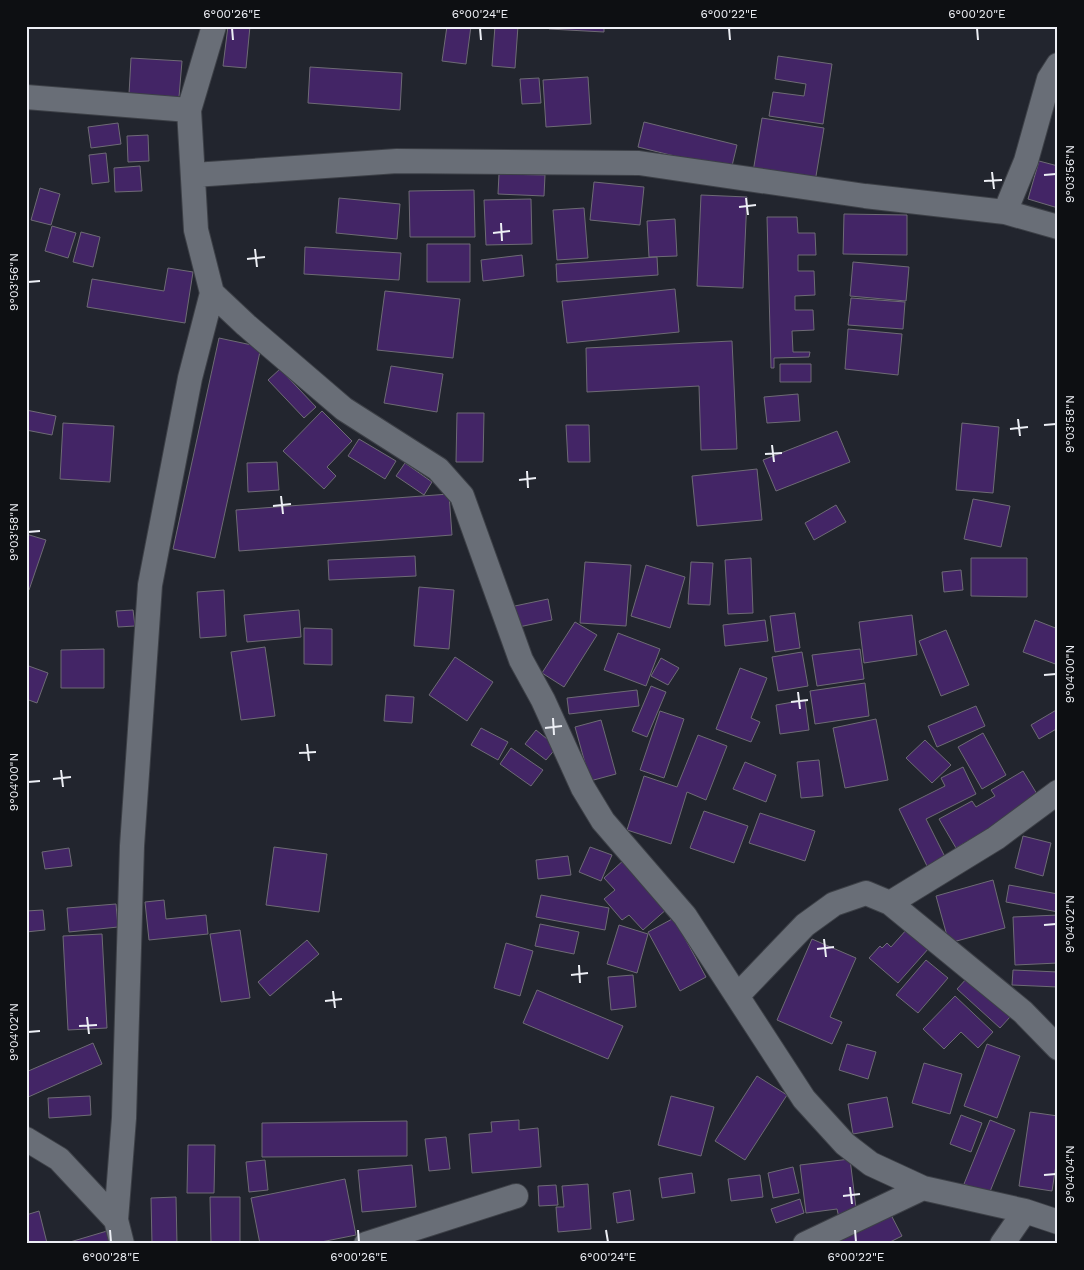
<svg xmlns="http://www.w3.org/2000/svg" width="1084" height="1270" viewBox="0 0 1084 1270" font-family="'Work Sans',sans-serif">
<rect width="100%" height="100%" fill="#22252e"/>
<path fill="#432566" stroke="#6e6b75" d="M228,26H250L246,68L223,66Z
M447,26H471L466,64L442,61Z
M495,26H518L515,68L492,66Z
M549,26H604V32L549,29Z
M778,56L832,64L823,124L769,116L773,92L804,96L806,84L775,79Z
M131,58L182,61L179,97L129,94Z
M310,67L402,73L400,110L308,103Z
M588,77L591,124L546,127L543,80Z
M539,78L541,103L522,104L520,79Z
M762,118L824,128L815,182L753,172Z
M644,122L737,145L731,170L638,147Z
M118,123L121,144L91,148L88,127Z
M148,135L149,161L128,162L127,136Z
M106,153L109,182L92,184L89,155Z
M1039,161L1058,166V208L1028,199Z
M140,166L142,191L115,192L114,168Z
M499,174L545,175L544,196L498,194Z
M594,182L644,187L640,225L590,220Z
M40,188L60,194L51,225L31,220Z
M474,190L475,237H410L409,191Z
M701,195L747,197L743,288L697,286Z
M339,198L400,204L397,239L336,233Z
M531,199L532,244L486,245L484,200Z
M584,208L588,258L557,260L553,210Z
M844,214L907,215V255L843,254Z
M767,217H797L798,233H815L816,255H798V271H814L815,295L795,296V310H813L814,330L792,331L793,352H810L809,357L774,358V368H771Z
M675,219L677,256L649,257L647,221Z
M52,226L76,233L68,258L45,251Z
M81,232L100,237L93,267L73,262Z
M427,244H470V282H427Z
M305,247L401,253L399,280L304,274Z
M522,255L524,276L483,281L481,260Z
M657,257L658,275L557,282L556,264Z
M853,262L909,267L906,301L850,296Z
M168,268L193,272L185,323L87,307L92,279L164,291Z
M675,289L679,332L567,343L562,301Z
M385,291L460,299L453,358L377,350Z
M851,298L905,302L903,329L848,325Z
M848,329L902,334L898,375L845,369Z
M219,338L261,347L215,558L173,549Z
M732,341L737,449L701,450L699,386L587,392L586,348Z
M780,364H811V382H780Z
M391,366L443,374L437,412L384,403Z
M280,369L316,407L304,418L268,380Z
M798,394L800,421L767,423L764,397Z
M26,410L56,416L52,435L26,430Z
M322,411L352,441L327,467L336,476L324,489L283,451Z
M457,413H484L483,462H456Z
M63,423L114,426L110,482L60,479Z
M962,423L999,427L993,493L956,490Z
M566,425H589L590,462H568Z
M837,431L850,462L776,491L763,460Z
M359,439L396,461L385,479L348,456Z
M277,462L279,490L248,492L247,463Z
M405,463L432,482L424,495L396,476Z
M757,469L762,520L697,526L692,476Z
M449,494L452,535L239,551L236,510Z
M973,499L1010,506L1001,547L964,539Z
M836,505L846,522L814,540L805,523Z
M26,534L46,540L29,590L26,589Z
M415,556L416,576L329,580L328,560Z
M751,558L753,613L728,614L725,560Z
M971,558H1027V597L971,596Z
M585,562L631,565L626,626L580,623Z
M691,562L713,563L710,605L688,604Z
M646,565L685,577L670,628L631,616Z
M961,570L963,590L944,592L942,572Z
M419,587L454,590L449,649L414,646Z
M224,590L226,636L200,638L197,592Z
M548,599L552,620L514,628L510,607Z
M133,610L135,626L118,627L116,611Z
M299,610L301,637L247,642L244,615Z
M795,613L800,648L775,652L770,616Z
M912,615L917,655L864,663L859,622Z
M765,620L768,641L725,646L723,625Z
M1035,620L1058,629V665L1023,652Z
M575,622L597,635L564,687L542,673Z
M304,628L332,629V665L304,664Z
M946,630L969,685L941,696L919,641Z
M618,633L660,649L646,686L604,670Z
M265,647L275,716L241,720L231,652Z
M104,649V688H61V650Z
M860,649L864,679L817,686L812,655Z
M802,652L808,686L778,691L772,657Z
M455,657L493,682L467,721L429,695Z
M661,658L679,668L668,685L651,676Z
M26,665L48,673L37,703L26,699Z
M740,668L767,678L751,718L760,722L751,742L716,729Z
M865,683L869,716L815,724L810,691Z
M651,686L666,692L647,737L632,731Z
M637,690L639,706L569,714L567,698Z
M386,695L414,697L412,723L384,721Z
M805,700L809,730L780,734L776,705Z
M976,706L985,726L937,747L928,726Z
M1058,709V728L1039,739L1031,725Z
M660,711L684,719L664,778L640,770Z
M876,719L888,780L845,788L833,728Z
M601,720L616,774L590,781L575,727Z
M481,728L508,742L498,760L471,745Z
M536,730L557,747L546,760L525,744Z
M983,733L1006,775L982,789L958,747Z
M698,735L727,746L706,800L687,792L671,844L627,830L644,776L677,787Z
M925,740L951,765L932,783L906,758Z
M511,748L543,770L531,786L500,764Z
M819,760L823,796L801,798L797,762Z
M745,762L776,775L766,802L733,789Z
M963,767L976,794L926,819L945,857L927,866L899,809L945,786L941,778Z
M1023,771L1040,799L956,848L939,819L972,801L976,807L995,796L991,790Z
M704,811L748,826L734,863L690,848Z
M760,813L815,831L805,861L749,843Z
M1023,836L1051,843L1043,876L1015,868Z
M274,847L327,854L319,912L266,905Z
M590,847L612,855L601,881L579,872Z
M69,848L72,866L45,869L42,852Z
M568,856L571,875L538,879L536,860Z
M625,859L668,908L643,930L629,915L622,920L604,899L615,890L604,878Z
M993,880L1005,928L949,943L936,896Z
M1009,885L1058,894V912L1006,902Z
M541,895L609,908L605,930L536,917Z
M164,900L166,919L206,915L208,934L149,940L145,902Z
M116,904L118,927L69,932L67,908Z
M43,910L45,930L26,932V911Z
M1058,915V963L1015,965L1013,917Z
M674,918L706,977L680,991L648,932Z
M540,924L579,932L574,954L535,946Z
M619,925L648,934L637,973L607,964Z
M907,929L929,948L898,983L869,958L880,946L882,948L887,943L891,947Z
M240,930L250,998L221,1002L210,934Z
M102,934L107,1028L68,1030L63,936Z
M812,939L856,958L830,1017L842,1022L832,1044L777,1020Z
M307,940L319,954L270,996L258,982Z
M506,943L533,951L520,996L494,988Z
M926,960L948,978L918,1013L896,995Z
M1013,970L1058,972V987L1012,985Z
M633,975L636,1007L611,1010L608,977Z
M968,977L1010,1017L1000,1028L957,989Z
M537,990L623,1026L608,1059L523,1023Z
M955,996L993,1032L978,1048L961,1032L944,1049L923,1029Z
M93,1043L102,1064L26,1098V1072Z
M847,1044L876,1052L868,1079L839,1070Z
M987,1044L1020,1056L997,1118L964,1106Z
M924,1063L962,1074L950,1114L912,1103Z
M757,1076L787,1095L745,1160L715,1141Z
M90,1096L91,1115L49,1118L48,1098Z
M671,1096L714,1107L701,1156L658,1145Z
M887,1097L893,1127L853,1134L848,1104Z
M1030,1112L1058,1116V1152L1052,1191L1019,1186Z
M961,1115L982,1123L971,1152L950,1144Z
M519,1120V1130L538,1128L541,1167L472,1173L469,1134L492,1132L491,1122Z
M990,1120L1015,1130L989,1194L964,1184Z
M407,1121V1156L262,1157V1123Z
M446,1137L450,1169L429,1171L425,1139Z
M188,1145H215L214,1193H187Z
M850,1159L857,1216L839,1218L837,1209L806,1213L800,1165Z
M265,1160L268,1190L249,1192L246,1162Z
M412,1165L416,1207L362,1212L358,1170Z
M793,1167L799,1193L773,1198L768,1173Z
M692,1173L695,1193L662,1198L659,1178Z
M760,1175L763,1197L731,1201L728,1179Z
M345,1179L356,1235L311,1244H260L251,1198Z
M588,1184L591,1229L558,1232L556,1207H564L562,1186Z
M556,1185L558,1205L539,1206L538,1186Z
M630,1190L634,1220L617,1223L613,1193Z
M176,1197L177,1244H152L151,1198Z
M210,1197H240V1244H211Z
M800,1199L804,1213L776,1223L771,1209Z
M39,1211L47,1243L26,1244V1215Z
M890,1213L902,1236L886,1244H828Z
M107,1231L111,1244H70V1242Z"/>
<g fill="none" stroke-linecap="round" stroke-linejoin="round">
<defs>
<path id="minor" d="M214,26L189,110L196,230L212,293L246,325L344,409L438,469L462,496L521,660L543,700L583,788L603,821L685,916L804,1099L845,1144L871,1164L923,1188L1025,1211L1058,1222
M26,97L189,110
M194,175L397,161L639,163L865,196L1005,212L1058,227
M1005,212L1026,161L1049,79L1058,65
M890,903L996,838L1058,792
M737,996L805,925L834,904L866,893L890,903L1023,1012L1058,1048
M26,1139L59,1159L116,1220
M122,1244L116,1220L124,1118L132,846L150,585L190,378L212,293
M366,1244L516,1196
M805,1244L923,1188
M1002,1244L1025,1211"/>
</defs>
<use href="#minor" stroke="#3d4047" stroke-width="26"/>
<use href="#minor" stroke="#696e77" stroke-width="24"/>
</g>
<path fill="none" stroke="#edeff5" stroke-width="2" d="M232,28L233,40M480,28L481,40M729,28L730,40M977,28L978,40M992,172L994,189M1044,175L1056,174M984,181L1002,180M746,198L748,215M739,207L756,205M501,223L502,241M493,233L510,231M255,249L257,267M247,259L265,257M28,282L40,281M1018,419L1020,436M1044,425L1056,424M1010,429L1028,427M772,445L774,462M765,454L782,453M527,471L528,488M519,480L536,478M281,496L283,514M273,506L291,504M28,532L40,531M1044,675L1056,674M798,692L800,709M791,702L808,700M553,718L554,735M545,728L562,726M307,744L309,761M299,753L316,752M61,770L63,787M53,779L71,777M28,782L40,781M1044,925L1056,924M824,939L826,957M817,949L834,947M579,965L580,983M571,975L588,973M333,991L335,1008M325,1001L342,999M87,1017L89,1034M79,1026L97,1025M28,1032L40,1031M1044,1175L1056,1174M850,1187L852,1204M843,1196L860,1194M110,1230L111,1242M358,1230L359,1242M606,1230L608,1242M855,1230L856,1242"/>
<rect width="1084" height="1270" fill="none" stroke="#0d0f12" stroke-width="55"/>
<rect x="28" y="28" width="1028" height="1214" fill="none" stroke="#edeff5" stroke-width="2"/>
<g font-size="12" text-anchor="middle" fill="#edeff5">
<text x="232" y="18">6°00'26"E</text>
<text x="480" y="18">6°00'24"E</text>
<text x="729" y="18">6°00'22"E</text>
<text x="977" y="18">6°00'20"E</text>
<text transform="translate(1070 174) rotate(-90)" y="4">9°03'56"N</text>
<text transform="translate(14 282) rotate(-90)" y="4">9°03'56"N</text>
<text transform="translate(1070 424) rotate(-90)" y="4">9°03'58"N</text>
<text transform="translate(14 532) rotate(-90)" y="4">9°03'58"N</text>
<text transform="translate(1070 674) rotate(-90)" y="4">9°04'00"N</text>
<text transform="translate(14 782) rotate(-90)" y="4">9°04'00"N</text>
<text transform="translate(1070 924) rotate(-90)" y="4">9°04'02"N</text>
<text transform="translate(14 1032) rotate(-90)" y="4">9°04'02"N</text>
<text transform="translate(1070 1174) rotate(-90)" y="4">9°04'04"N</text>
<text x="111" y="1261">6°00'28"E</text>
<text x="359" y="1261">6°00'26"E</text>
<text x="608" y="1261">6°00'24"E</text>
<text x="856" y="1261">6°00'22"E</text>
</g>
</svg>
